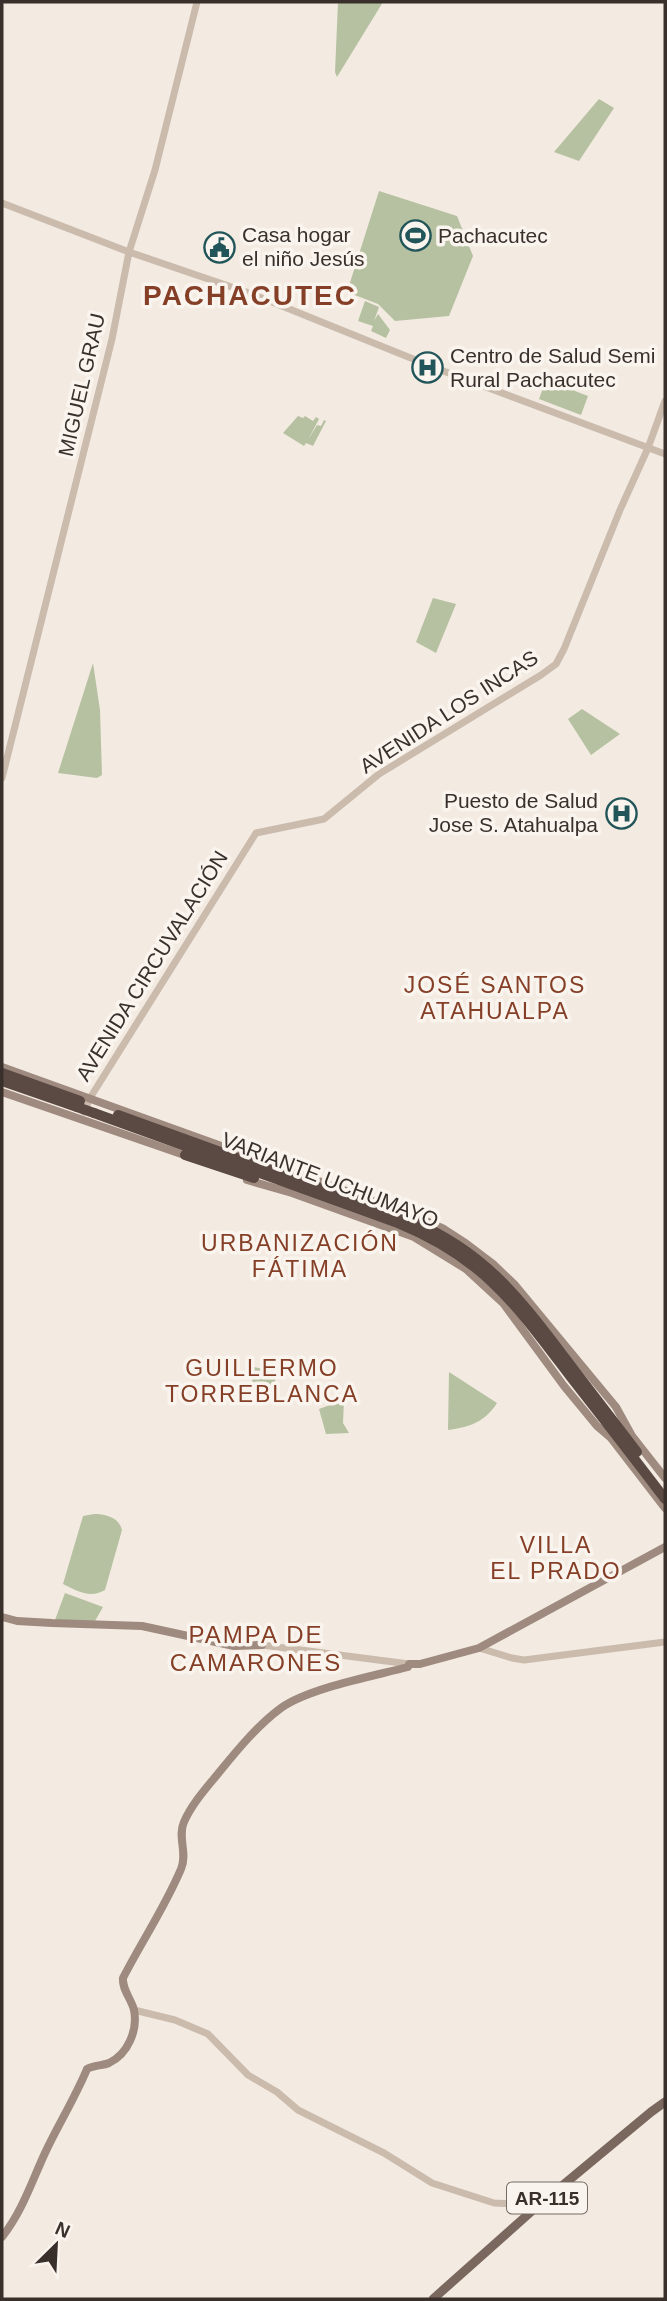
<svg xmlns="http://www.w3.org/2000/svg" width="667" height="2301" viewBox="0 0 667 2301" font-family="Helvetica,sans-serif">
<rect width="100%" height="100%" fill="#f3eae1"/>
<path fill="#b6c1a1" d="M338,2H383L337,77L335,72Z
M599,99L614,108L579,161L554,152Z
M379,191L457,216L473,256L449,316L395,321L378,304L347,292Z
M365,301L379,307L374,321L378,314L390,330L386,338L371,331L373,326L358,321Z
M546,380L588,396L581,415L539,399Z
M298,416L303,418L305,416L313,421L316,417L319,419L308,440L317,425L321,426L324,420L326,421L313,446L306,443L304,446L283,433Z
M433,598L456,604L436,653L416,642Z
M93,663L100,710L102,775L97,778L58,773Z
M582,709L620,734L591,755L568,719Z
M254,1367L276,1372L274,1394L251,1390Z
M449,1372L497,1403C485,1422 470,1427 448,1430Z
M344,1400L343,1423L349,1433L326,1434L319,1409Z
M94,1514C105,1514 119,1517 122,1530L105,1590C90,1599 77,1591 63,1584L83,1516Z
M65,1593L103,1607L95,1621L55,1620Z"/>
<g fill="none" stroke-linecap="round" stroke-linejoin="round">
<path stroke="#cbbbad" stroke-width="7" d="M2,203L129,252L252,294L438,369L665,454
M2,778L112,339L129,252L155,170L197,2
M84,1112L90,1098L256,833L324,819L379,774L541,675L556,664L564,649L620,510L648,448L665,401
M262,1645L409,1664
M479,1648L512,1658L524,1660L665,1642
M134,2010L175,2020L208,2034L248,2075L277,2092L298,2110L384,2153L432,2183L494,2203L514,2204L533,2210"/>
<path stroke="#9e8a7e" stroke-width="8" d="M2,1067L410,1214L444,1229L464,1242L493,1264L515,1285L616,1407L632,1436L665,1478
M2,1092L190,1157
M247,1180L292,1193L414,1237L466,1269L503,1303L564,1386L597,1426L611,1438L665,1508
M2,1617L17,1621L52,1623L142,1626L234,1646L262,1645
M2,2237C22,2212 32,2181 45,2153C58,2125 75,2098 87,2069C94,2065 102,2066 109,2063C128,2054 138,2030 134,2010C131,1998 122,1990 123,1978C142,1941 165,1907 181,1869C188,1853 177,1837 184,1822C192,1803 209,1785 221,1770C239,1748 258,1725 281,1708C309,1688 374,1676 408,1667L409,1664H420L479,1648L665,1547"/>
<path stroke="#7a675d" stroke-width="9" d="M433,2299L533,2210L651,2112L665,2102"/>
<path stroke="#5a4a43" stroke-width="10" d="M2,1073L80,1101
M2,1081L77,1107
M94,1113L398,1223C484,1258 516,1305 570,1376C602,1417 634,1458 665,1499
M118,1115L412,1221C483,1251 517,1295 562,1354C587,1387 612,1419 637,1452
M185,1155L254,1178"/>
<path stroke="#5a4a43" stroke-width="10" d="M77,1107L94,1113"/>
</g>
<defs>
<symbol id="stadium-ring" viewBox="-11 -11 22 22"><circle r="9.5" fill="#faf4ee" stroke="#225559" stroke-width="1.5"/><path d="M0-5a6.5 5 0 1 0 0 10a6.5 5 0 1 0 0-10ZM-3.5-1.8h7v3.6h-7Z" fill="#225559"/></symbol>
<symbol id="civic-ring" viewBox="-11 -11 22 22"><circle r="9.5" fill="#faf4ee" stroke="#225559" stroke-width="1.5"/><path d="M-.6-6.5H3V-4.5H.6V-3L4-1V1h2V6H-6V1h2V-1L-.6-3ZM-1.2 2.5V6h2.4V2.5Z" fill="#225559"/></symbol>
<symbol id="hospital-ring" viewBox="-11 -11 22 22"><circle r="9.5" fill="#faf4ee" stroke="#225559" stroke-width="1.5"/><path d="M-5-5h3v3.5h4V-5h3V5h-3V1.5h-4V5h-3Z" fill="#225559"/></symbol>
</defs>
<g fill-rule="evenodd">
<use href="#stadium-ring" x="398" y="218" width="35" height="35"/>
<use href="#civic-ring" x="202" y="230" width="35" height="35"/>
<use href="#hospital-ring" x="410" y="350" width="35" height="35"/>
<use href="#hospital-ring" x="604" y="796" width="35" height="35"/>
</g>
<g text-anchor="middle" stroke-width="7" stroke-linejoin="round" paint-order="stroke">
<rect fill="#faf4ee" stroke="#736b66" stroke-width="2" x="507" y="2182.5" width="80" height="31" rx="5"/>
<g font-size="19" font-weight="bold" fill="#39302b">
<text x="547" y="2205">AR-115</text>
</g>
<g font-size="21" fill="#39302b" stroke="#faf4ee" text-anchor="start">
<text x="242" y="242">Casa hogar<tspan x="242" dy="24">el niño Jesús</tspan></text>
<text x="438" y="243">Pachacutec</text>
<text x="450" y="363">Centro de Salud Semi<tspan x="450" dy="24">Rural Pachacutec</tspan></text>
<text x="598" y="808" text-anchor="end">Puesto de Salud<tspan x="598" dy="24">Jose S. Atahualpa</tspan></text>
</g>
<g font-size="21" fill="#39302b" stroke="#faf4ee">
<text transform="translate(82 385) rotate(-77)" y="7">MIGUEL GRAU</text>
<text transform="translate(449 712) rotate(-33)" y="7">AVENIDA LOS INCAS</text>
<text transform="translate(152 966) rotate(-58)" y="7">AVENIDA CIRCUVALACIÓN</text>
<text transform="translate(330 1180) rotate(21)" y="7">VARIANTE UCHUMAYO</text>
</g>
<g font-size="23" letter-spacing="2" fill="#853f27" stroke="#faf4ee">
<text x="495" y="993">JOSÉ SANTOS<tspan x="495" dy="26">ATAHUALPA</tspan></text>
<text x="300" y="1251">URBANIZACIÓN<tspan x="300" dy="26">FÁTIMA</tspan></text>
<text x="262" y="1376">GUILLERMO<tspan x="262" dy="26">TORREBLANCA</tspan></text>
<text x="556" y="1553">VILLA<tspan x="556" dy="26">EL PRADO</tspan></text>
</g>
<g font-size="24" letter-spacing="2" fill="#853f27" stroke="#faf4ee">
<text x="256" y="1643">PAMPA DE<tspan x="256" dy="28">CAMARONES</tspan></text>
</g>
<g font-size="28" font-weight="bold" letter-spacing="2" fill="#853f27" stroke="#faf4ee">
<text x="250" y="305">PACHACUTEC</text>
</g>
</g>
<rect width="667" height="2301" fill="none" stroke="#39302b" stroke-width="7"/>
<g transform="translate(56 2245) rotate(24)" stroke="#faf4ee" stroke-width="5" paint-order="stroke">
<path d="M0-5L12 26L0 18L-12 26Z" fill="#39302b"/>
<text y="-10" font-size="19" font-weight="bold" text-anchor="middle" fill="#39302b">N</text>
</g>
</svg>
